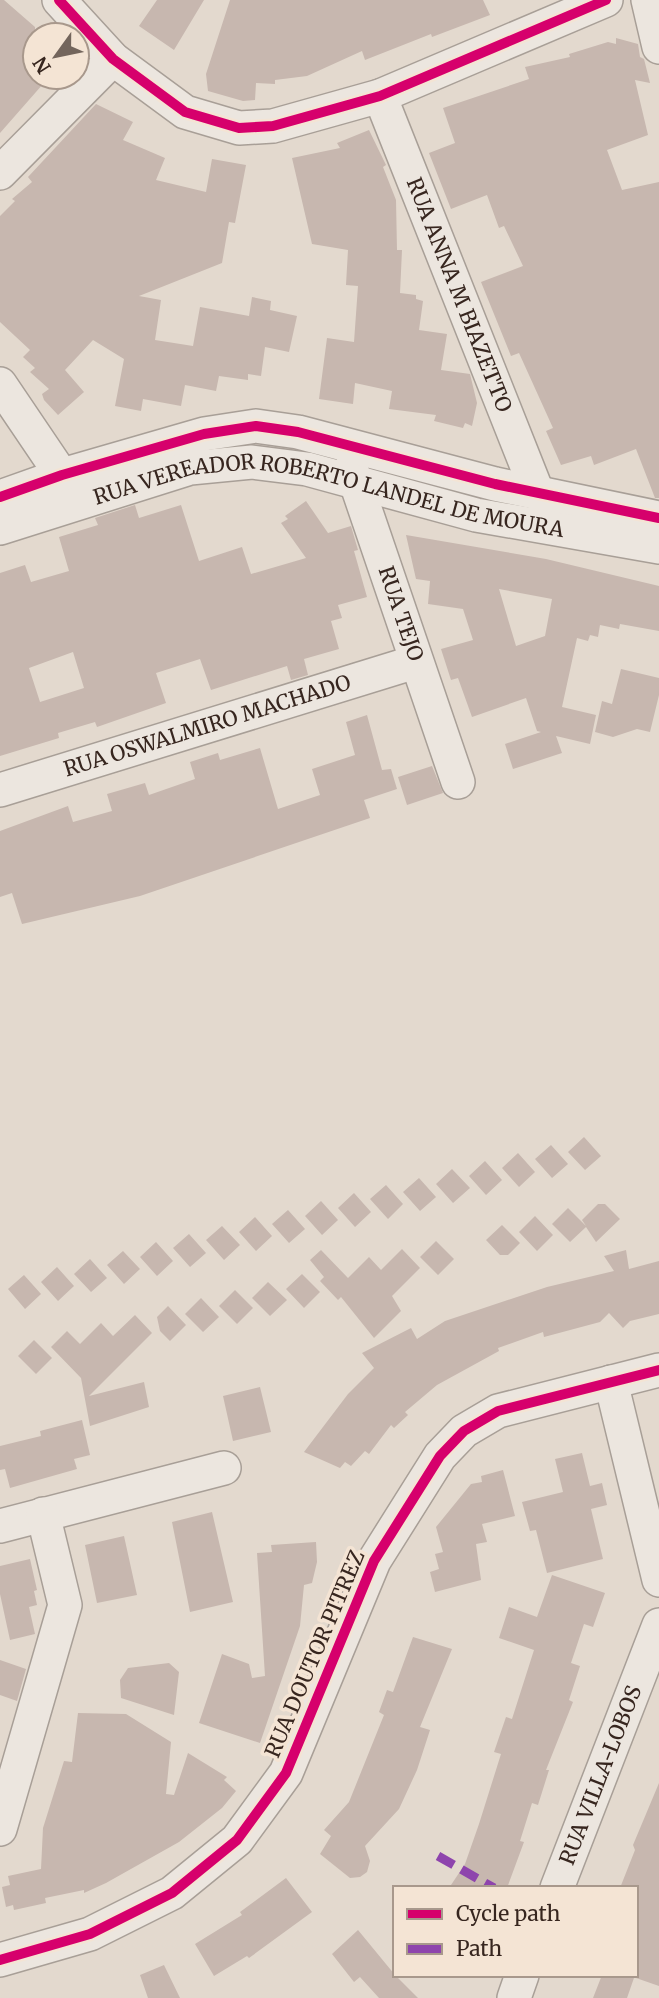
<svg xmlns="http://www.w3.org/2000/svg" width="659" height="1998" viewBox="0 0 659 1998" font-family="Merriweather,serif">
<rect width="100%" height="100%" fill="#e3d9ce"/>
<path fill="#c7b7af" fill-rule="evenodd" d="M0,0H4L35,27V77L42,79L43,84L0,133Z
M157,0H204L174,50L139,26Z
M230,0H483L490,15L432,37L431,34L365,60L362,51L307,76L275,80V84L256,83L255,100L243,101L208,91L206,74Z
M616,38L638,44L640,57L644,59L650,83L635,80L648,135L607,150L622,190L659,182V498H655L636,449L594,465L591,456L561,465L546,431L553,428L519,353L511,356L481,282L523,266L504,226L499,228L487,195L451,209L429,153L455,143L443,108L529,79L525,67L570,57L569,54L608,42L616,44Z
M96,104L133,122L123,140L165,158L156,180L206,192L212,159L246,165L235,223L229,222L222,263L139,296L161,300L155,340L193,346L200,307L249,316L252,297L271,301L270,310L297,316L289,352L265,347L261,376L248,374V380L219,376L216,391L185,385L181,406L143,399L141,411L115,406L124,359L93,340L65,370L84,392L58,415L44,400L42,394L49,389L30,372L35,368L23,357L30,350L0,322V216L15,201L12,199L32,182L28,177Z
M369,130L386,165L383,167L396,200L397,250H402L400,293L416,295V299L423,301L419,330L447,334L441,370L470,374L477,403L472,426L465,423L463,428L434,421L436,415L389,409L392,391L355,383L353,404L319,399L327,338L354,342L358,286L346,285L348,250L312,244L292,158L340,148L337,143Z
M306,501L328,533L351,526L358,550L354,551L367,597L338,605L342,618L331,621L339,649L304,659L308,675L291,680L287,666L211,690L200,659L156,673L166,703L97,727L95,722L58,733L59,738L0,756V573L25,565L31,582L69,571L59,537L98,525L95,518L135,505L139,518L181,505L199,561L242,547L251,574L306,558L281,523L288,519L285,516ZM73,652L84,688L40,702L29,668Z
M406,535L546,559L659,586V631L620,624L619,629L600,625L598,637L590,635L588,641L577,638L562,707L596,715L590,744L556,736L562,753L513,769L505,744L541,732L537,731L526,698L472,717L458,678L451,680L441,649L473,640L463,609L428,604L430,581L416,579ZM499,589L552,599L545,636L516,646Z
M621,669L659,678V695L650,732L637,729L613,737L595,732L602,701L612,704Z
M367,715L382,770L391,769L397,789L364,800L370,818L140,896L22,924L12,893L0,897V831L68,806L73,822L112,811L107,794L145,783L149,795L195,779L190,762L218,753L220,760L260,748L278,809L320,795L312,769L355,755L346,722Z
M432,766L443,793L407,805L398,777Z
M584,1137L601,1156L585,1170L568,1152Z
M551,1145L568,1164L552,1178L535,1159Z
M518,1153L535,1172L519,1187L502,1168Z
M485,1161L502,1180L486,1195L469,1176Z
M452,1169L470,1188L453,1203L436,1184Z
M419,1178L436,1197L420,1211L403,1192Z
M386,1185L403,1204L388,1219L370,1199Z
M354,1193L371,1212L355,1227L338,1208Z
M321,1201L338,1220L322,1235L305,1216Z
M598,1204H605L620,1219L596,1242L586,1227L570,1242L552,1224L568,1208L586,1226L582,1220Z
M288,1210L305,1229L289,1243L272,1224Z
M535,1216L553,1235L537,1251L519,1232Z
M255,1217L272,1236L256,1251L239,1232Z
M502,1225L520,1243L508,1255H500L486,1240Z
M222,1226L240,1245L224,1260L206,1240Z
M189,1234L206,1253L190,1267L173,1248Z
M436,1241L454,1259L438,1275L420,1257Z
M156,1242L173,1261L157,1276L140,1257Z
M402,1249L420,1268L392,1296L401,1311L374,1338L341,1297L338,1300L320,1281L324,1277L310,1260L321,1250L348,1278L369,1257L381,1270Z
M626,1250L629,1269L659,1261V1314L630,1321L623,1328L609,1313L600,1322L544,1337L543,1332L498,1348L499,1351L437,1385L405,1412L408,1415L394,1428L391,1425L369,1454L365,1451L351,1466L345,1462L340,1468L304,1452L348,1394L374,1368L362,1353L411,1328L417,1339L445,1321L547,1287L614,1271L604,1256Z
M123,1251L140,1269L124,1284L107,1265Z
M90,1259L107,1278L91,1292L74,1274Z
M57,1267L74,1286L58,1301L41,1282Z
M302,1274L320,1292L304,1308L286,1289Z
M24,1275L41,1294L25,1309L8,1289Z
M268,1282L287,1300L270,1316L252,1298Z
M235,1290L253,1308L237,1324L219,1306Z
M201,1298L219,1317L203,1332L185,1314Z
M168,1306L186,1325L170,1341L160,1331L157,1317Z
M135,1315L152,1333L89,1396L144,1382L149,1407L90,1426L81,1378L51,1347L67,1331L80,1344L101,1323L113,1336Z
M34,1340L52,1358L36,1374L18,1356Z
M260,1387L271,1432L233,1441L223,1396Z
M82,1420L90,1455L74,1459L77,1469L10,1488L5,1469L0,1470V1446L41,1436L40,1431Z
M582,1453L590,1486L602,1483L607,1505L591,1509L603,1559L547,1573L536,1530L530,1531L522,1502L563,1492L555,1459Z
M503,1470L515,1516L482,1524L487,1542L476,1544L481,1580L435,1592L430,1572L439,1569L435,1554L443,1552L436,1527L471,1484L482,1482L481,1476Z
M212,1512L233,1602L190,1612L172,1522Z
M124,1536L137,1595L97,1603L85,1545Z
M316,1542L317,1562L312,1583L304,1585L300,1626L260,1743L199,1723L222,1654L249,1664L252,1678L265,1676L257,1553L272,1552L271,1545Z
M30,1559L37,1590L34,1591L37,1605L29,1607L35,1634L10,1640L0,1594V1566Z
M552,1575L605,1593L593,1627L584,1624L571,1663L580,1666L569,1700L573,1702L546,1770H549L538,1805L532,1803L520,1841L524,1842L507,1888H449L465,1864L479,1824L501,1754L494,1752L506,1717L512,1719L534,1650L499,1638L509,1607L537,1617Z
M413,1637L452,1649L420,1727L430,1730L417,1770L399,1809L365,1846L370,1861L367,1872L360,1877L350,1878L320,1854L331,1836L324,1830L349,1802L384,1715L379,1712L387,1690L393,1692Z
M0,1660L26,1669L17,1701L0,1695Z
M169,1663L179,1672L174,1715L121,1698L120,1680L128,1668Z
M78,1713L126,1714L171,1742L166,1794L174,1795L188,1753L227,1777L224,1780L236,1791L222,1808L179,1842L106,1883L84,1893V1890L45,1898L46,1903L14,1910L13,1905L6,1907L2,1887L10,1885L8,1876L41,1869L43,1828L64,1761L72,1762Z
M659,1783V1986L636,1978V1888H620L635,1850L633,1845Z
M286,1878L312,1912L249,1958L247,1956L214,1976L195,1944L242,1915L240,1912Z
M358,1930L395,1975L418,1998H379L360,1977L354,1982L332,1954Z
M164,1965L180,1998H148L140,1975Z
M602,1975H635L627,1998H593Z"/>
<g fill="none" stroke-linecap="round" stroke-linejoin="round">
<defs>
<g id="minor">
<path d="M59,0L113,59L185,112L239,128L273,126L380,96L606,0"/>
<path d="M648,0L659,47"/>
<path id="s1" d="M380,96L538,494"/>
<path d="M0,173L113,59"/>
<path d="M0,384L73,492"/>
<path id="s2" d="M351,468L458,782"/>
<path d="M0,497L62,475L204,434L256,426L298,432L495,484L659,518"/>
<path id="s3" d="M0,528L190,468L252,462L307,469L476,515L659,547"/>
<path id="s4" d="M0,790L415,662"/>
<path d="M611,1382L659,1580"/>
<path d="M0,1526L224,1468"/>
<path d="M0,1829L65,1605L43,1514"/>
<path id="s5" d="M557,1888L659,1625"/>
<path d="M0,1960L90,1934L172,1893L237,1840L286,1773L374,1561L440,1456L464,1431L498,1411L659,1370"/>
<path d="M514,1998L522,1975"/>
</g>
</defs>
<use href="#minor" stroke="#a89f97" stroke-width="36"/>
<use href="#minor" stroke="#ece6df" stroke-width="33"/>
<path stroke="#8e44ad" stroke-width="9" stroke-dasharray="18 9" stroke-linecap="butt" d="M438,1856L494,1888"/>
<defs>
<path id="cycleway" d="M59,0L113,59L185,112L239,128L273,126L380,96L606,0
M0,497L62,475L204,434L256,426L298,432L495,484L659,518
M0,1960L90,1934L172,1893L237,1840L286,1773L374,1561L440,1456L464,1431L498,1411L659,1370"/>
</defs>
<use href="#cycleway" stroke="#f4e4d4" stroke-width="15"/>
<use href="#cycleway" stroke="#d6006c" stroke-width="10"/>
</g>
<g text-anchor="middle" stroke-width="7" stroke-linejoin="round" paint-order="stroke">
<g font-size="21" fill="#37261f" stroke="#f4e4d4">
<text dy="7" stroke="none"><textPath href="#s1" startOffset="214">RUA ANNA M BIAZETTO</textPath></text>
<text dy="7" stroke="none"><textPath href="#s3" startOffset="340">RUA VEREADOR ROBERTO LANDEL DE MOURA</textPath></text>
<text dy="7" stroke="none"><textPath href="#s2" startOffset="154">RUA TEJO</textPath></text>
<text dy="7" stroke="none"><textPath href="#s4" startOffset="217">RUA OSWALMIRO MACHADO</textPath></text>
<text transform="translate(315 1654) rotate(-67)" y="7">RUA DOUTOR PITREZ</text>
<text dy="7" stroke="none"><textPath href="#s5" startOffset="121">RUA VILLA-LOBOS</textPath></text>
</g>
</g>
<rect x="393" y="1886" width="245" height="91" fill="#f4e4d4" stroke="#a8988c" stroke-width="2"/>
<rect x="407" y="1909" width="35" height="10" fill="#d6006c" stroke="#a8988c" stroke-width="2"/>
<text x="456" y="1921" font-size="21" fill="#37261f">Cycle path</text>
<rect x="407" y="1944" width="35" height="10" fill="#8e44ad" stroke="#a8988c" stroke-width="2"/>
<text x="456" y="1956" font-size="21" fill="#37261f">Path</text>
<g transform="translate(56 56) rotate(237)"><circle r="33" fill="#f4e4d4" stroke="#a8988c" stroke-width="2"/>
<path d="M0-5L12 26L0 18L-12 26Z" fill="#73655c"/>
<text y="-10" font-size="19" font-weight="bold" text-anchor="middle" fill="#37261f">N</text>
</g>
</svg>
